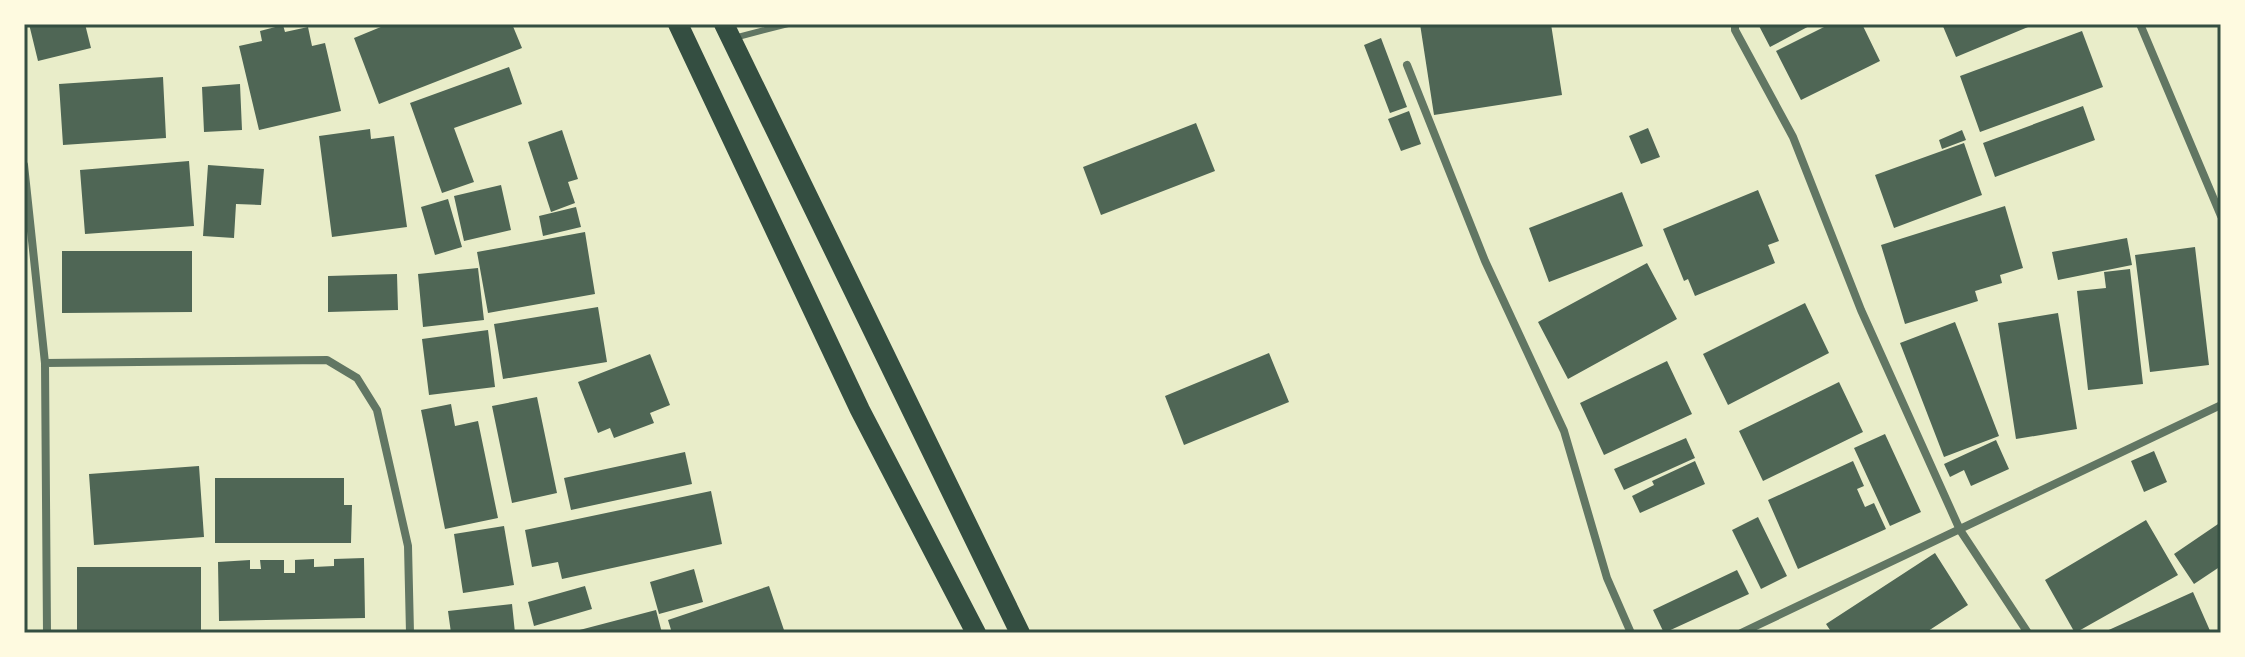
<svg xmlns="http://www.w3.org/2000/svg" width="2245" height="657" viewBox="0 0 2245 657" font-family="Cabin,sans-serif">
<rect width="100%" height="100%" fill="#e9edc9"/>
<path fill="#4f6655" d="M29,24H85L91,48L38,61Z
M388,24H512L522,48L379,104L354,38Z
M1420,24H1551L1562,95L1434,115Z
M1758,24H1813L1770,47Z
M1830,24H1862L1880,61L1801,100L1776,51Z
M1942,24H2035L1956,57Z
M283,25L285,32L308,27L312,46L325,43L341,111L259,130L239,46L262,41L260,31Z
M2082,31L2103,87L1980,132L1960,76Z
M1381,38L1407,107L1390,113L1364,45Z
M509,67L522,104L454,128L474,182L442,193L410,103Z
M163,77L166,138L63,145L59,84Z
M240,84L242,130L204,132L202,87Z
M2083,106L2095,140L1995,177L1983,143Z
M1409,111L1421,144L1401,151L1388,119Z
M1196,123L1215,171L1101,215L1083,167Z
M1648,128L1660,157L1641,164L1629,136Z
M370,129L371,139L394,136L407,227L332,237L319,136Z
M562,130L578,179L568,182L575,203L551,212L528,142Z
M1962,130L1966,140L1942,149L1939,140Z
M1964,143L1982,195L1894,228L1875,175Z
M189,161L194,226L85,234L80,170Z
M208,165L264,169L261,205L236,204L234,238L203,236Z
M501,185L511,230L464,241L454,196Z
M1758,190L1779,241L1768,245L1775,263L1695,296L1688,279L1684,281L1663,229Z
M1622,192L1643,246L1549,282L1529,228Z
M448,199L462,247L435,255L421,207Z
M2005,206L2023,268L2000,275L2002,283L1975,291L1978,301L1905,324L1881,245Z
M576,207L581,227L543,236L539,216Z
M585,232L595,294L488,313L477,252Z
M2127,238L2132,265L2058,280L2052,252Z
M2195,247L2209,365L2150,372L2135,255Z
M62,251H192V312L62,313Z
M1647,263L1677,319L1568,379L1538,322Z
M478,268L484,320L423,327L418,274Z
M2130,269L2143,384L2088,390L2077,291L2106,288L2104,272Z
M397,274L398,310L328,312V276Z
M1805,303L1829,353L1728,405L1703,354Z
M598,307L607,362L503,379L494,324Z
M2058,313L2077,429L2016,439L1998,323Z
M1955,322L1999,436L1944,457L1900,343Z
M488,330L495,387L429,395L422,339Z
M1269,353L1289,402L1184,445L1165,396Z
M650,354L670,405L650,413L654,423L614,438L610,428L598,433L578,382Z
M1667,361L1692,414L1604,455L1580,403Z
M1839,382L1863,432L1763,481L1739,431Z
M537,397L557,493L512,503L492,406Z
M451,404L455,426L478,421L498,518L445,529L421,410Z
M1885,434L1921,512L1890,526L1854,448Z
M1686,438L1695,458L1624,490L1614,469Z
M1996,440L2009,469L1971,486L1964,470L1950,477L1944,464Z
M2154,451L2167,482L2144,492L2131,461Z
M685,452L692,484L571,510L564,478Z
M1695,461L1705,484L1640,513L1632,496L1654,485L1652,481Z
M1853,461L1864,486L1857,489L1865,507L1874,503L1886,529L1798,569L1768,500Z
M199,466L204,537L94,545L89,474Z
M215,478H344V505H352L351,543H215Z
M711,491L722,544L562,579L558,562L532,567L525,530Z
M1758,517L1787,576L1761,589L1732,530Z
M2146,520L2178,575L2075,633L2045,580Z
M2221,522V566L2194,584L2174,554Z
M504,526L514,585L463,593L454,534Z
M1935,553L1968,605L1925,633H1832L1826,624Z
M364,558L365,618L219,621L218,562L250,560V569H261L260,560H284V573H295V560L314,559V567L334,566V559Z
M77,567H201V633H77Z
M694,569L703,602L659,614L650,582Z
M1737,570L1749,594L1664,633L1653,610Z
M585,586L592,609L534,626L528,602Z
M769,586L785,633H672L668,620Z
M2193,592L2211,633H2102Z
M512,604L515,633H451L448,611Z
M656,610L662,633H572V632Z"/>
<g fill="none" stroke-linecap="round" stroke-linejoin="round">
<path stroke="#617663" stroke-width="6" d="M734,38L788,24"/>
<path stroke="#617663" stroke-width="8" d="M1735,24V30L1793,137L1861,310L1960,530L2028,633
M2140,24L2221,216
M1407,65L1485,261L1564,431L1607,578L1631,633
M24,165L45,363L47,633
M45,363L327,360L357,378L377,410L408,546L410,633
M1741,633L2221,405"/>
<path stroke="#344e41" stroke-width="20" d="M678,24L860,410L976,633
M724,24L1020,633"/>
</g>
<rect width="2245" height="657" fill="none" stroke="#fefae0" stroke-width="52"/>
<rect x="26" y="26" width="2193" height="605" fill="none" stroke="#344e41" stroke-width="3"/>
</svg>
